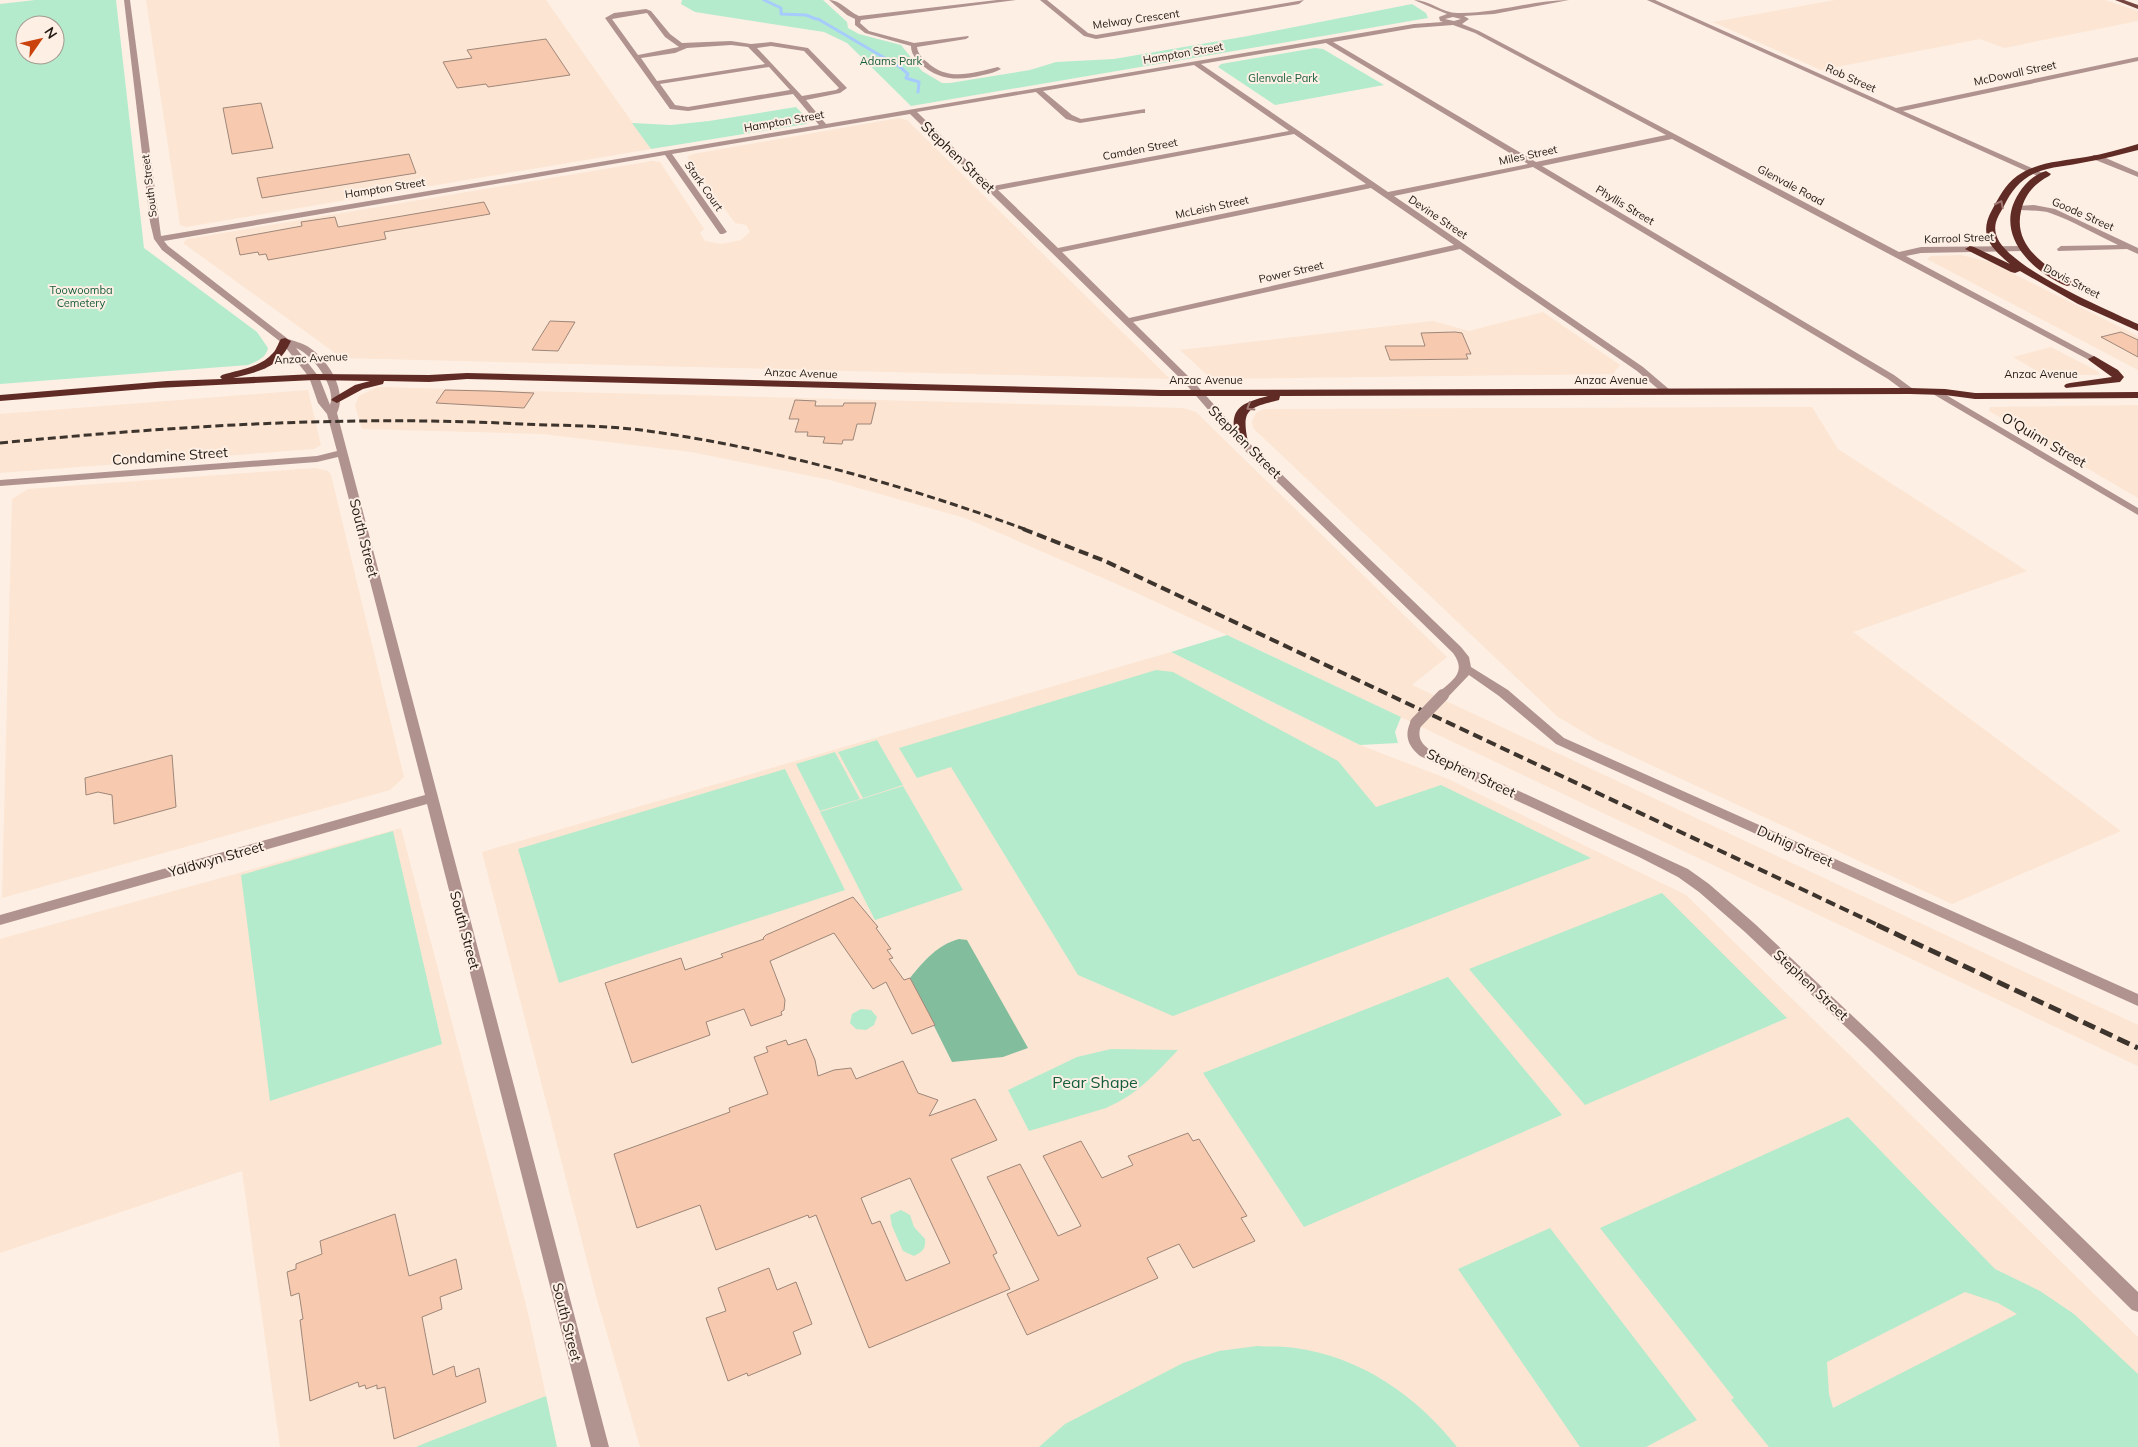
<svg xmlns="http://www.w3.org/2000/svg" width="2138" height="1447" viewBox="0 0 2138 1447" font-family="Mulish,sans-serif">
<rect width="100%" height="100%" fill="#fdefe4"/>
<path fill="#fce5d2" d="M146,0H546L651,149L186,227L180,225Z
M1835,0H2105L2138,11V21L2004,48L1980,39L1821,70L1713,22Z
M899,118L907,120L1170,379L342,358L183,243L187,239L652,161L660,162L704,229L700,233L705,241L722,244L741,240L750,232L746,225L735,223L687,157L693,154Z
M1961,255L1990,262L2138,336V370L1927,259L1931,256Z
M1543,312L1620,365L1613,374L1218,379L1207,375L1180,350L1433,321L1469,331Z
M2051,347L2099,372L2100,375H2044L2013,357Z
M377,387L1183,408L1196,412L1447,657L1412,685L2138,1025V1066L1227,635L1128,589L965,518L830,480L691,452L542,434L362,429L355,405L359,396Z
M308,390L321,445L314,449L0,473V414Z
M2138,405V498L1989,411L1990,407Z
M1812,407L1838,449L2027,571L1853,632L2121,831L1952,904L1597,740L1558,717L1253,428L1252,421L1256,413L1264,409Z
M315,468L328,471L331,475L404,777L390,790L2,898L12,499L28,489Z
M1171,652L1360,745L1448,779L1686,895L2138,1337V1447H640L596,1296L482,852Z
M401,828L528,1313L557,1447H280L242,1171L0,1253V939Z"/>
<path fill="#b4ebcc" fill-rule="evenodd" d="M35,0H116L144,248L257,332L268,348C266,358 257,361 248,365L0,384V4ZM25,25H55V55H25Z
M682,0H823L847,22L848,28L859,34L901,45L922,71L942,83H950L1030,70L1056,62L1114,59L1248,36L1412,4L1426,13L1428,18L911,106L847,43L824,32L695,12L681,4Z
M1315,48L1323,49L1384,85L1275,105L1218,67L1221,64Z
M796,107L810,121L806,124L651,149L632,123L671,125L709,121Z
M1227,635L1401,717L1395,732L1398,743L1360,745L1171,652Z
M1156,670L1173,672L1338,761L1376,807L1441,785L1591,858L1173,1016L1078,975L951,767L917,778L899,748Z
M877,740L903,785L863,798L838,752Z
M835,752L860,799L820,811L796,764Z
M785,769L845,890L559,983L518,849Z
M903,786L963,890L875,920L820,812Z
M393,831L442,1044L270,1101L241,875Z
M1662,893L1787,1018L1585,1105L1469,969Z
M1448,977L1562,1115L1304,1227L1203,1073Z
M861,1009L871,1010L877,1017L874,1025L866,1030L856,1029L850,1023L852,1014Z
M1111,1049L1178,1050C1155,1074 1138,1094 1106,1108L1029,1131L1008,1090L1077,1057Z
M1848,1117L1995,1269L2040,1291L2074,1314L2138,1374V1447H1769L1731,1400L1734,1398L1600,1228ZM1965,1292L1998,1303L2017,1314L1833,1408L1829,1394L1827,1362Z
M901,1210L910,1215L914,1227L925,1239C926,1248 923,1252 914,1256L903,1251L892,1226L890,1215Z
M1550,1228L1697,1420L1646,1447H1580L1458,1269Z
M1257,1346C1270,1347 1283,1346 1295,1348C1361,1357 1417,1396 1457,1447H1039L1065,1424L1183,1363L1219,1351Z
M546,1396L557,1447H416L428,1442Z"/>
<path fill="#82be9d" d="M959,939L967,940L1028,1048L1003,1057L952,1062L910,978C924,961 937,945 959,939Z"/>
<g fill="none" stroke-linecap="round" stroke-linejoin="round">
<path stroke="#a6cbfc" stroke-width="3" d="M764,0L781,8V14L806,15L816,19
M818,19L900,67L908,74L906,78L919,82L918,92"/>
</g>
<path fill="#f7c9af" stroke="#9e877a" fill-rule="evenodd" d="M546,39L570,75L488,87L486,84L457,88L443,62L472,58L467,50Z
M261,103L273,148L232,154L223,108Z
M409,154L416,173L262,198L257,178Z
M484,202L490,214L384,232L386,239L268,260L266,254L259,255L258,252L240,255L236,238L302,226L301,222L335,217L338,227Z
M550,321L575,322L558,351L532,350Z
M1455,332L1462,333L1471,354H1466L1468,359L1390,360L1385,346H1425L1421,333Z
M2121,332L2138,340V357L2101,337Z
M445,390L488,391L534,393L524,408L436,403Z
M795,400L816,401L815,406H843L844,403H876L871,424H857L853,440H843L842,444L823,443L825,437L807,436L808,432H795L799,419H789Z
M172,755L176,807L114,824L112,795L98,792L86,795L85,778Z
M853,897L878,927L876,928L891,949L887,950L893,958L889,959L904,980L910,978L935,1025L912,1034L886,982L873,989L834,933L770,961L785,1000L784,1010L781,1012L782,1015L751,1026L744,1009L706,1022L710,1035L632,1063L605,983L681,958L685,970L723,957L721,954L764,939L763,938L766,935Z
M806,1039L815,1060L818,1076L834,1070L851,1068L856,1079L903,1061L918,1093L938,1100L929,1116L975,1099L997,1140L951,1159L997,1253L993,1255L1010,1289L869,1348L816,1215L809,1218L808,1215L716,1250L700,1205L637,1228L614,1154L730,1112L729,1108L768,1094L754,1057L768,1052L766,1047L786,1040L788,1045ZM910,1178L950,1263L906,1281L880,1221L872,1224L861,1198Z
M1188,1133L1193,1141L1199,1139L1247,1216L1241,1218L1255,1241L1193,1268L1179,1244L1147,1258L1158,1278L1027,1335L1007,1294L1039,1280L987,1177L1020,1164L1058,1236L1081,1226L1043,1156L1081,1141L1102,1178L1133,1165L1128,1156Z
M395,1214L409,1276L456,1259L462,1289L440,1297L442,1309L422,1317L433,1375L454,1366L456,1377L479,1368L486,1402L394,1439L385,1387L377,1389V1385L366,1389L365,1385L359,1387L358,1382L310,1401L300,1320L303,1319L299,1293L291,1296L287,1272L296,1269V1264L322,1254L320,1241Z
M769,1268L777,1290L796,1282L812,1324L793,1332L801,1354L748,1376L747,1373L728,1381L706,1318L726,1311L718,1288Z"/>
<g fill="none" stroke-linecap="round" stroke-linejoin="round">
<path fill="#b0938f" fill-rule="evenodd" d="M124,0H130L161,236L819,125L793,94L688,111L670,109L605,18L614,13L646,9L651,11L670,34L682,43L731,41L751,44L771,42L808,48L847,88L840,93L806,100L826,124L1414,24L1443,22L1440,21L1439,17L1447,14L1414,0C1429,0 1443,13 1457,13C1495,14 1532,0 1569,0L1494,14L1464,16L1469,19L1462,24L1479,31L1899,252L1921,247L2025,246V250L2022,251L1921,253L1906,256L2099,359L2097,361H2091L1672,139L1542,166L1894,375L1913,389V393H1907L1888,379L1533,167L1394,196L1643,367L1670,390V394H1664L1637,371L1460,249L1133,322L1190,378L1246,440L1461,647L1469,657L1471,667L1508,690L1564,738L2138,994V1006L1556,744L1499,696L1469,675L1447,698H1439L1437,695L1439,692C1453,680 1467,672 1453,653L1238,444L1184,382L910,114L672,154L727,232L723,234H720L665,155L164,241L168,246L288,339C294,341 302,343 307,346C327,358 348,390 337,413L609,1447H591L427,804L0,925V915L425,795L338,457L317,462L0,486V480L317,456L337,451L327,414L318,403L309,377L282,343L162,250L154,239L150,222ZM647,13L665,37L679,47L638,55L612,19ZM1453,17L1461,19L1454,21L1445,19ZM1453,25L1475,33L1666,135L1536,162L1333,42L1414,28ZM1326,43L1528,164L1388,192L1201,64ZM731,45L748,47L765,64L657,81L641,58L675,53L687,48ZM771,46L804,51L839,88L836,90L802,96L757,48ZM1194,65L1289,131L993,186L917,112L1036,92L1066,119L1080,123L1142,113H1145V109L1081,119L1072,115L1043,91ZM769,67L790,90L688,107L675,105L660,84ZM1294,134L1366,184L1058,248L998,190ZM1371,188L1454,245L1129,318L1062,252ZM296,348C312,354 337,387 330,405L319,377Z
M829,0C840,0 848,11 859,16L997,0H1016L861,20L860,23L869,31L914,43L968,36L969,37L966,39L917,47C918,54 922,58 927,62C948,82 973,73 998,67L1001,69C996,72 989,74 983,75C960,81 938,81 920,63C915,58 911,53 911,46L865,33L855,25V19L847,15Z
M1040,0H1047L1088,33L1096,35L1304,0L1299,4L1096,39L1084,36Z
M1647,0H1655L1896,108L2138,57V61L1903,111L2045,174L2046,176L2042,178Z
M2093,155H2099L2138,172V177L2093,159Z
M2034,205L2055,209L2138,248V254L2127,249L2058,251L2057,249L2061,246L2118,245C2095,234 2073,221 2050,213C2039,209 2018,212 2012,208L2016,206Z
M1936,389L2138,508V515L1933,394L1931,392Z
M1416,719L1422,723C1417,735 1419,742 1430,750L1649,851L1688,869L1709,884L1755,924L1876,1038L2138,1292V1312L2132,1310L1866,1046L1745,932L1699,892L1678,877L1639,857L1420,756C1409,747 1404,737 1410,723Z"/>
<path fill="#764640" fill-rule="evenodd" d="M2115,0H2124L2138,5V9Z"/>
<path fill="#602a25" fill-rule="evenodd" d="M2138,144V150C2121,154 2104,159 2086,162C2069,166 2051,166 2035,173C2020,180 2011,191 2004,206C1999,215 1993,223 1996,234C2003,266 2108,310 2138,324V331L2078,304L2020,271L2015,273L2011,272L1965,249L1970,246L1974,247L2010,264C1991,248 1978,235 1992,210C1999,197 2005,185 2017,176C2036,162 2063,161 2086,157C2104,154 2121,149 2138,144Z
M2046,171L2051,174L2049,176C2034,184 2025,194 2021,211C2013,246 2045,266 2071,281L2072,283L2071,285L2067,286C2060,284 2053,279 2046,275C2018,256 1998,225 2019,193C2025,183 2035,174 2046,171Z
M285,338L291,341C278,369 260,371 233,378L314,374L429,375L467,373L1161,390L1910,388L1945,389L1975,393L2138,392V398L1975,399L1945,395L1910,394L1280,396L1279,400C1248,408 1241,409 1248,442L1242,446L1236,442C1229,410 1237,404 1268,396H1161L467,379L429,382L384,381L383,384L363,389L337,403L331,400L333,398L355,385L370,381L314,380L157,388L0,401V395L167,381L222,379L220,377L222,375C239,370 261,367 273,353C277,349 278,343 281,339Z
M2094,356L2118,370L2124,377L2120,382L2066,388L2064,386L2066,384L2070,383L2112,377L2090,361L2088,359Z"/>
<path stroke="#3d342d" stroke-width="3" stroke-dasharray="8 4" stroke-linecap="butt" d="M0,443C174,426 348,415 522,424C564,426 606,425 648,431C777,449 904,485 1027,530"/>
<path stroke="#3d342d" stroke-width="4" stroke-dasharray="10 5" stroke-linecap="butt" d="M1023,529L1105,561L1880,926"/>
<path stroke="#3d342d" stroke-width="5" stroke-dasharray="13 6" stroke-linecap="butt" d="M1877,925L2138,1048"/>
<path stroke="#b0938f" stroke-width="12" d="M1416,723L1443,695"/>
</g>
<defs><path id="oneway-chevron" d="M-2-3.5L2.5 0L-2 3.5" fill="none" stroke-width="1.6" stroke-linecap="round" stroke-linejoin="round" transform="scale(1.25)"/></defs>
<g stroke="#9f7971">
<use href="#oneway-chevron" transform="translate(2000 204) rotate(-63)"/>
<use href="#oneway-chevron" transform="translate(1250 407) rotate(148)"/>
</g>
<g text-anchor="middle" stroke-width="4" stroke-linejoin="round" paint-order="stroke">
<g font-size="11" fill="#201811" stroke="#fdefe4">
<text transform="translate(1136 19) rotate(-8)" y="4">Melway Crescent</text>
<text transform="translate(1183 53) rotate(-10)" y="4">Hampton Street</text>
<text transform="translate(2015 73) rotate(-12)" y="4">McDowall Street</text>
<text transform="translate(1851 78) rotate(24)" y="4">Rob Street</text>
<text transform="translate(784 121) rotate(-10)" y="4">Hampton Street</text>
<text transform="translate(1140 149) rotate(-11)" y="4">Camden Street</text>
<text transform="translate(1528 155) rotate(-12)" y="4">Miles Street</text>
<text transform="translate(1791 185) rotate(28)" y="4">Glenvale Road</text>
<text transform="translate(149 186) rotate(-97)" y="4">South Street</text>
<text transform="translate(704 186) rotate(55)" y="4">Stark Court</text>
<text transform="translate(385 188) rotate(-9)" y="4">Hampton Street</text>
<text transform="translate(1625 205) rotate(31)" y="4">Phyllis Street</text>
<text transform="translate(1212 207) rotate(-12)" y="4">McLeish Street</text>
<text transform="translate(2083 214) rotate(24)" y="4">Goode Street</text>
<text transform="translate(1438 217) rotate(34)" y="4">Devine Street</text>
<text transform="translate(1959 238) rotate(-2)" y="4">Karrool Street</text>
<text transform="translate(1291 272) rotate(-13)" y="4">Power Street</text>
<text transform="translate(2072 281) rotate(27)" y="4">Davis Street</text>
<text transform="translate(311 358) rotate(-3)" y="4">Anzac Avenue</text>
<text transform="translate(801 373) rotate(2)" y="4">Anzac Avenue</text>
<text x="2041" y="378">Anzac Avenue</text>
<text x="1206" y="384">Anzac Avenue</text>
<text x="1611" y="384">Anzac Avenue</text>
</g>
<g font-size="11" fill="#145d3d" stroke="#fdefe4">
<text x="891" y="65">Adams Park</text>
<text x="1283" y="82">Glenvale Park</text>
<text x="81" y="294">Toowoomba<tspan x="81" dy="13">Cemetery</tspan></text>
</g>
<g font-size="14" fill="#201811" stroke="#fdefe4">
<text transform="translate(958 157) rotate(44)" y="5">Stephen Street</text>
<text transform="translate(2044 440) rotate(30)" y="5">O'Quinn Street</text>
<text transform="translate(1245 442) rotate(45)" y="5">Stephen Street</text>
<text transform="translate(170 456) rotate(-4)" y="5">Condamine Street</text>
<text transform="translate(364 538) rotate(76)" y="5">South Street</text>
<text transform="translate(1471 773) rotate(25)" y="5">Stephen Street</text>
<text transform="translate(1795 846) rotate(24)" y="5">Duhig Street</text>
<text transform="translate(216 859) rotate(-16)" y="5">Yaldwyn Street</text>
<text transform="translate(465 930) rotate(75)" y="5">South Street</text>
<text transform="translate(1811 985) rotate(43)" y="5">Stephen Street</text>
<text transform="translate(567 1322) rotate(76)" y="5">South Street</text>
</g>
<g font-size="16" fill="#145d3d" stroke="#fdefe4">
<text x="1095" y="1088">Pear Shape</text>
</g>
</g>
<g transform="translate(40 40) rotate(56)"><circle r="24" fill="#fdefe4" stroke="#a59990"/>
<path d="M0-4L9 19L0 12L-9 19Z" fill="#ca430c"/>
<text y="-8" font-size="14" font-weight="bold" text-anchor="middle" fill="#201811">N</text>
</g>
</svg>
